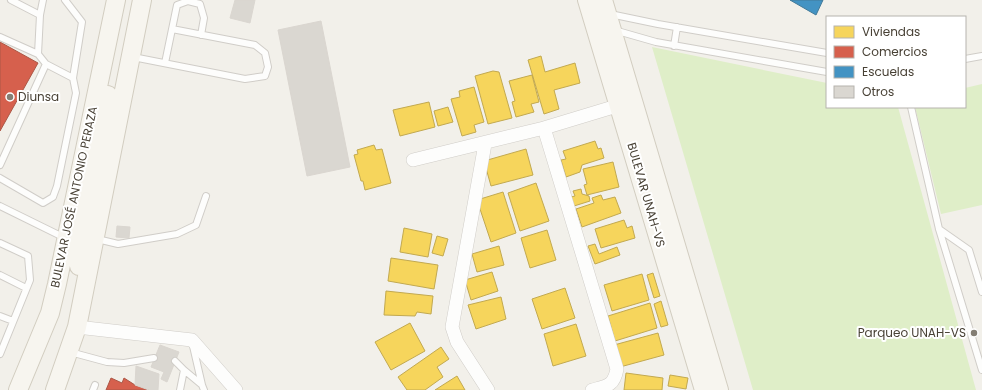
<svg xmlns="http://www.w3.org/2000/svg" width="982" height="390" viewBox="0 0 982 390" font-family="Poppins,sans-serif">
<rect width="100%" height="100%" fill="#f2f0ea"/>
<path fill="#dfeec8" d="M652,47L827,83V107H898L976,390H753Z
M982,84V205L941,214L915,107H965V88Z"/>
<path fill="#f6d55c" stroke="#c2a950" d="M541,56L545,72L575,63L580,83L554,90L559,109L544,114L528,60Z
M493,71L499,72L512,118L488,124L475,76Z
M532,75L539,102L531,104L534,112L516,117L512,102L515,101L509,81Z
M474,87L484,122L474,125L476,132L462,136L451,99L460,97L459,91Z
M429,102L435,127L400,136L393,110Z
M448,107L453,122L438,126L434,111Z
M595,141L598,149L601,148L604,158L582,165L580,172L566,177L561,160L566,159L563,151Z
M374,145L376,150L382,149L391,183L365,190L363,181H361L354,155L358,154L357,150Z
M526,149L533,175L491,186L484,161Z
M613,162L619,187L587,195L584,185L587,184L583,169Z
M536,183L549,221L520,231L508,193Z
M581,189L582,194L589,196L590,201L574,206L571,197L575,196L573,191Z
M503,192L516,233L491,242L477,200Z
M601,195L603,200L615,197L621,213L582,227L576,209L594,203L592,198Z
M624,220L627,228L632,226L635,238L601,248L595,229Z
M404,228L432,234L428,257L400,252Z
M547,230L556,260L530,268L521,238Z
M437,236L448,239L443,256L432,253Z
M595,244L599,254L617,247L620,255L595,264L588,246Z
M499,246L504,265L477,272L472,254Z
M391,258L438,265L434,289L388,281Z
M492,272L498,291L471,300L465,280Z
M653,273L660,296L654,298L647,275Z
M642,274L649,300L612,311L604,285Z
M565,288L575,318L542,329L532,299Z
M386,291L433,296L431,314L417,312L415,316L384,315Z
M501,297L506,319L476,329L468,305Z
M661,301L668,325L661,327L654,304Z
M650,303L657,328L615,341L608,316Z
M410,323L425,351L391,370L375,342Z
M576,324L586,356L553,366L544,334Z
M658,333L664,355L620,367L614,345Z
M441,347L449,359L437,367L443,377L425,390H407L398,377Z
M626,373L663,378L662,390H624Z
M670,375L688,378L686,389L668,386Z
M457,376L465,390H435Z"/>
<path fill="#d6604d" stroke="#ab5746" d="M0,42L38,63L0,131Z
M111,378L122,383L124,378L135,385L149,390H106Z"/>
<path fill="#4393c3" stroke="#447a98" d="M790,0H823L816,15Z"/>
<path fill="#dad7d1" stroke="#dad6d0" d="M235,0H255L250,23L230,18Z
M321,21L350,167L307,176L278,30Z
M117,226L130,227L129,238L116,237Z
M160,345L179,352L167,382L161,379L164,372L151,367Z
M136,366L159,374L158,390H149L135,385Z"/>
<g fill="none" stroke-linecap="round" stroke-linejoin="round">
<defs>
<path id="lane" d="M11,0L40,15
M65,0L82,22L73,78
M610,14L658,24L827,53
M614,30L656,42L827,72
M0,37L38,54
M674,46L677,27
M133,57L245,79L265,76L268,67L265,53L255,45L172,29
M965,59L982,56
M165,63L177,5L188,1L200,4L204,18L201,35
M911,107L939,229L982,370
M0,165L46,64L38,54L40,15L43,0
M0,178L43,203L53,197L57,186L76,93L73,78L46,64
M0,206L65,238
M939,229L969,250L982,292
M97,239L118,244L177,234L196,225L206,196
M0,243L28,256L30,280L0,354
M0,275L26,288
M0,316L13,321
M193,346L202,385
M70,352L107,362L124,363L154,358
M175,361L184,370L180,390
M184,370L202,385L204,390
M93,390L95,385"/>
<path id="street" d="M544,128L617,369C614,386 607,386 592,390
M485,144L452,327L457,342L488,390
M413,160L544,128L620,105
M77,327L192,340L236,390"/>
<path id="secondary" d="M587,0L704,390
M603,0L719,390
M79,266L78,255L108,95
M18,390L50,313L57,284L116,0
M55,390L77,327L142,0"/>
</defs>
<use href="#lane" stroke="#d0cdc8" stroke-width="8"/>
<use href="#street" stroke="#d0cdc8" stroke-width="14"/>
<use href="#secondary" stroke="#d2cdc0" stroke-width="20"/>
<use href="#lane" stroke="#fdfdfc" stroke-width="6"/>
<use href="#street" stroke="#fdfdfc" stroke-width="13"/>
<use href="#secondary" stroke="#f7f5ef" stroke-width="18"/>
</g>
<g fill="#847e74" stroke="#fff" stroke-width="1.5">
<circle cx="10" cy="97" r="4"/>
<circle cx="974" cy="333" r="4"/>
</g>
<g text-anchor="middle" stroke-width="4" stroke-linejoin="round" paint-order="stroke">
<g font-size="12" fill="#484135" stroke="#fff" text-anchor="start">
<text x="18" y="101">Diunsa</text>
<text x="966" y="337" text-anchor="end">Parqueo UNAH-VS</text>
</g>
<g font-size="12" fill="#484135" stroke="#fff">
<text transform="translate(646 195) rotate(74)" y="4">BULEVAR UNAH-VS</text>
<text transform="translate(74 197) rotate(-78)" y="4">BULEVAR JOSÉ ANTONIO PERAZA</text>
</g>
</g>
<rect x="826" y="16" width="140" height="92" fill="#ffffff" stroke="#b6b3ae"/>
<rect x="834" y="26" width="20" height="12" fill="#f6d55c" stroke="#b6b3ae"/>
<text x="862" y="36" font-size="12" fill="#484135">Viviendas</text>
<rect x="834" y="46" width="20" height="12" fill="#d6604d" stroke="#b6b3ae"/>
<text x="862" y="56" font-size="12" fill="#484135">Comercios</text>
<rect x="834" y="66" width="20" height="12" fill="#4393c3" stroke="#b6b3ae"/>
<text x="862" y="76" font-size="12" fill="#484135">Escuelas</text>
<rect x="834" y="86" width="20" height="12" fill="#dad7d1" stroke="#b6b3ae"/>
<text x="862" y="96" font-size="12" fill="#484135">Otros</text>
</svg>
